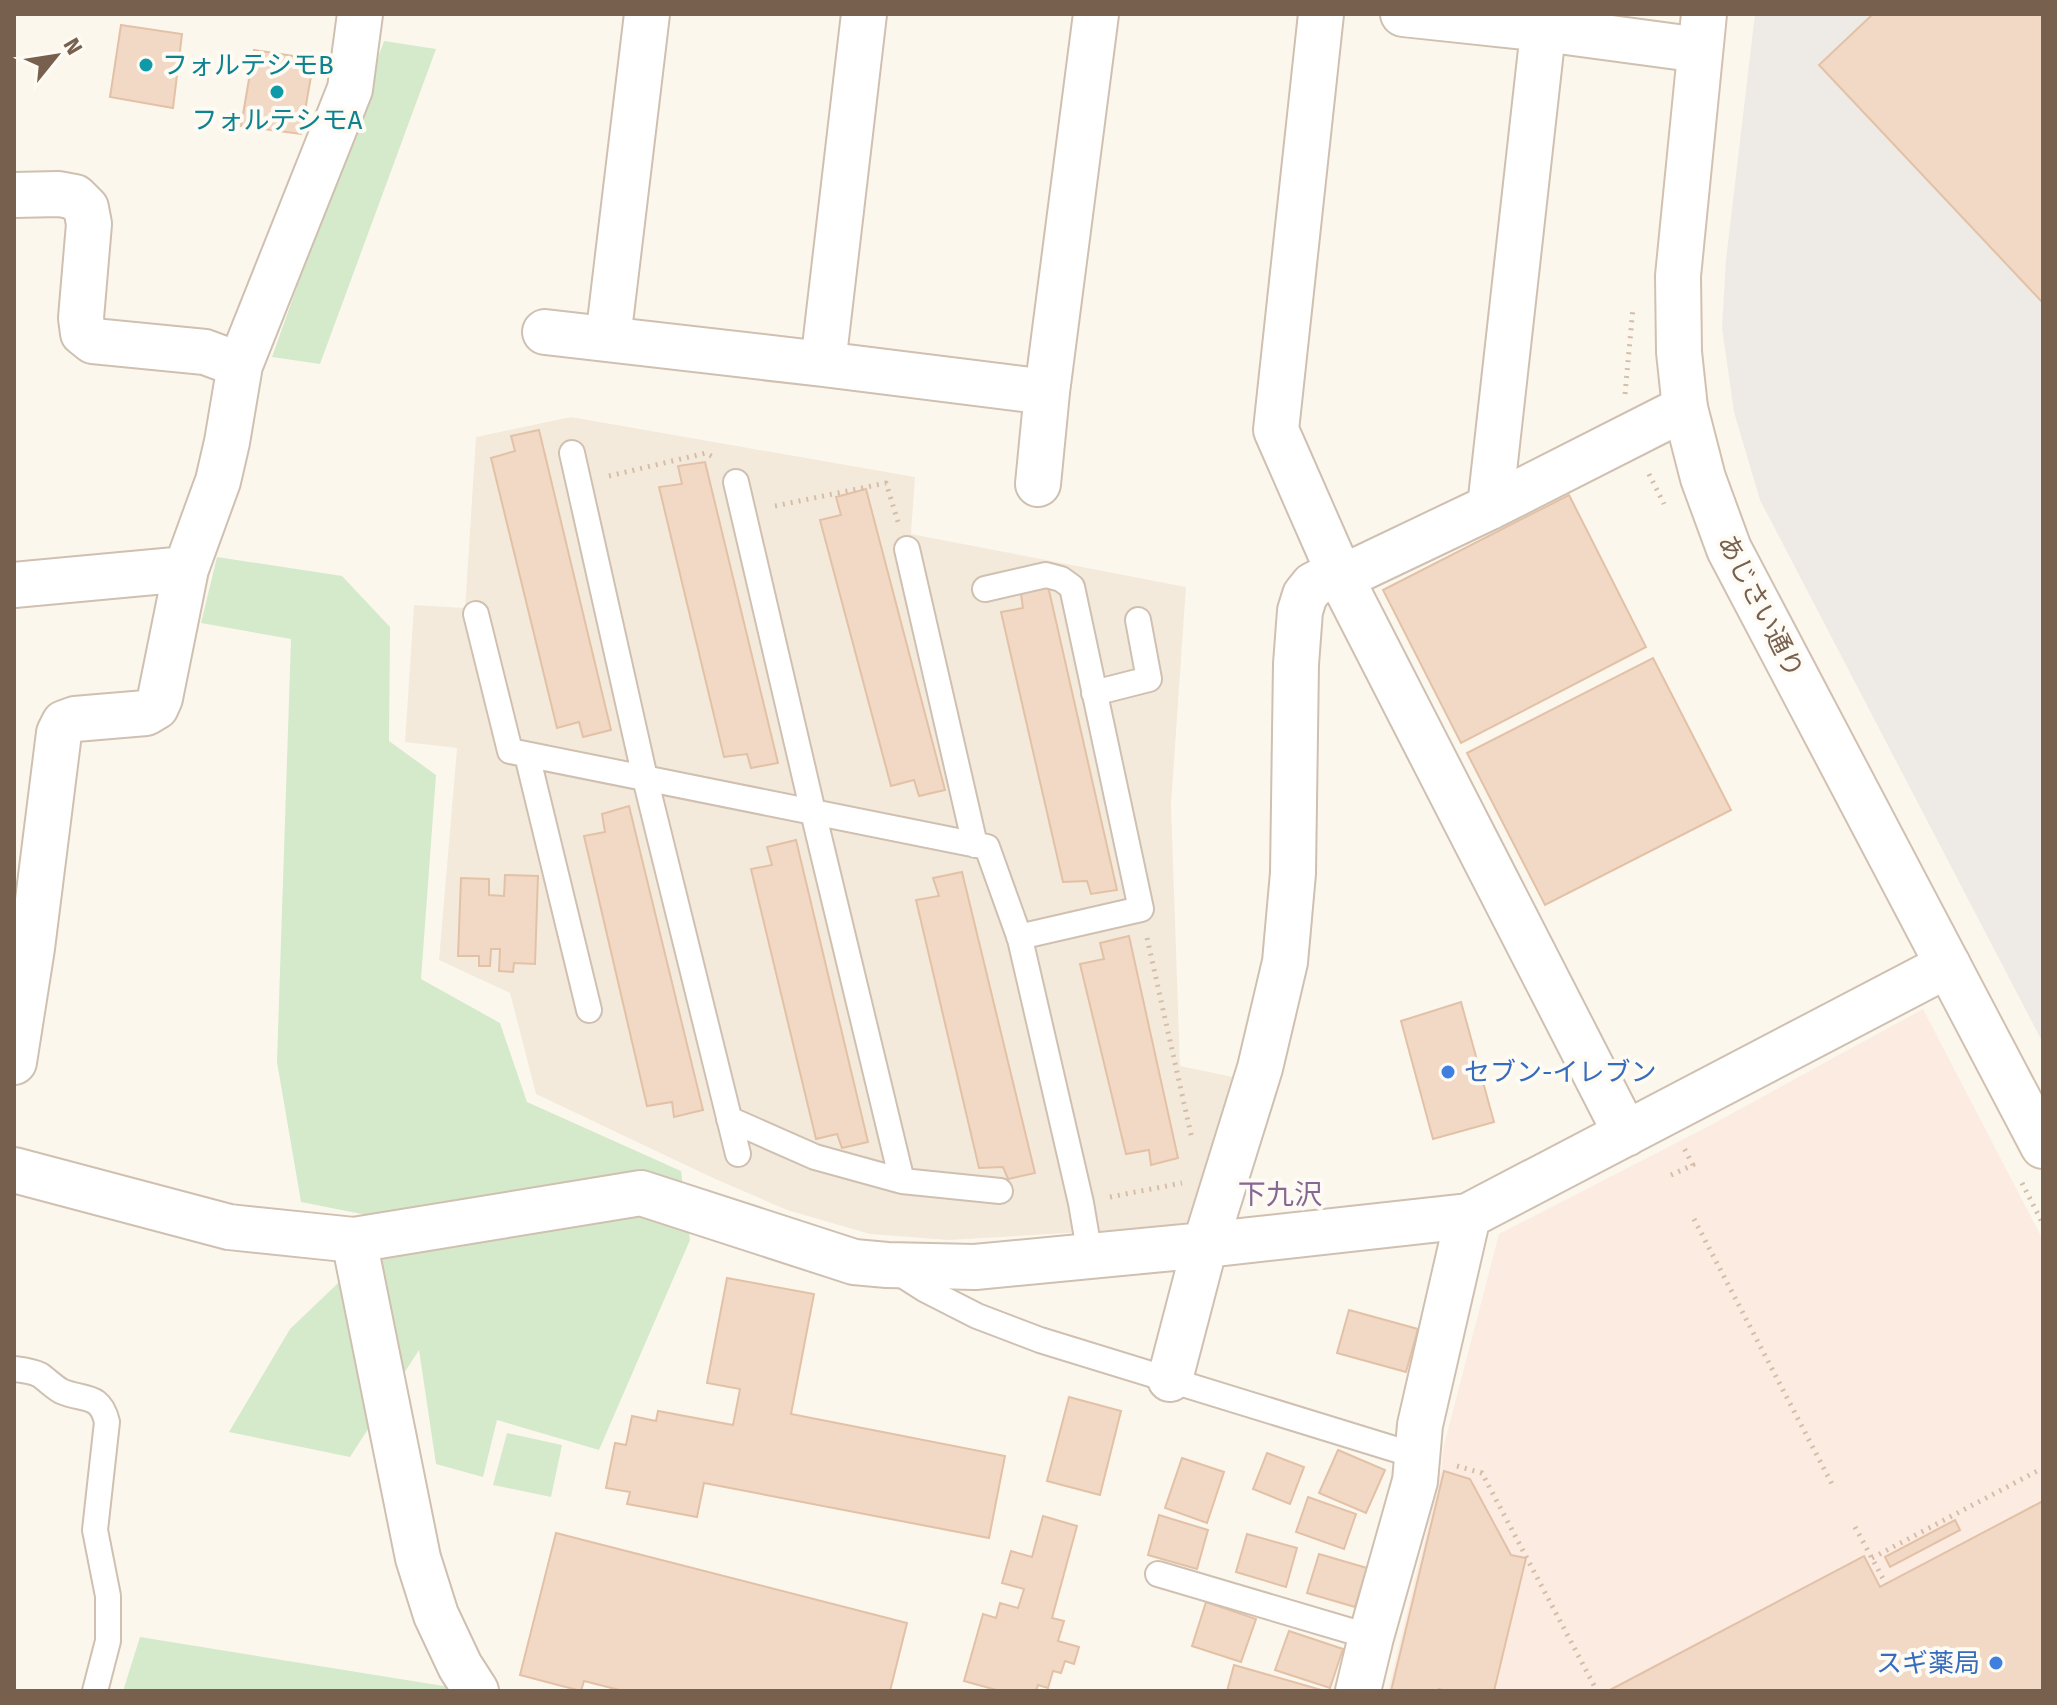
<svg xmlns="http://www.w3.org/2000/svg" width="2057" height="1705" viewBox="0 0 2057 1705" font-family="'Fira Sans','Noto Sans JP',sans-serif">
<rect width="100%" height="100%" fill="#fcf7ed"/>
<path fill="#f4eadb" d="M571,417L915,477L911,534L1186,587L1171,805L1180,1066L1243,1079L1199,1222L1100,1231L949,1240L870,1234L787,1210L713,1178L536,1094L510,993L439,960L457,748L405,742L414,605L465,608L476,437Z"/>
<path fill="#fcebe1" d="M1923,1009L2043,1240V1691H1388L1442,1468L1443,1449L1499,1234L1711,1125Z"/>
<path fill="#eeeae5" d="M1755,14H2043V1043L1760,500L1734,412L1722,328L1726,260Z"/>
<path fill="#d5eacb" d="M384,41L436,49L320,364L272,357Z
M217,557L342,576L390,627L389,741L436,775L421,979L500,1023L527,1102L681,1171L690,1240L599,1450L497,1420L483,1477L436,1464L419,1350L350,1457L229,1432L290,1329L402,1222L301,1202L277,1062L291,639L201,623Z
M507,1433L562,1445L551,1497L493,1485Z
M140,1637L450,1687L453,1691H123Z"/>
<path fill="#f1d9c5" stroke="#e3c1a6" stroke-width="2" d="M1873,14H2043V303L1819,65Z
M121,25L182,34L173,108L110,97Z
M254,50L314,59L301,134L241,126Z
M539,430L611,730L583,737L579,722L557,728L491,458L515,451L511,436Z
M705,462L778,763L751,768L747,754L724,757L659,487L682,484L678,466Z
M866,489L945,790L919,796L914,780L891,786L820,520L841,515L836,497Z
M1569,495L1646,647L1461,743L1383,590Z
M1048,586L1117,890L1091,894L1087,881L1063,882L1001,612L1023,608L1021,594Z
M1653,658L1731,810L1545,905L1467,753Z
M629,806L703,1110L674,1117L672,1102L647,1106L584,836L605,832L602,814Z
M796,840L868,1142L842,1148L837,1134L816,1139L751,869L772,865L767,847Z
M962,872L1035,1173L1008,1179L1003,1167L979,1168L916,900L939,896L933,878Z
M505,875L538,876L535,964L514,963L513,972L499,971L500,949H491L490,966H479V956H458L461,878L489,879V895L504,896Z
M1129,936L1178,1158L1151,1165L1149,1150L1126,1154L1080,964L1104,959L1100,943Z
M1461,1002L1494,1122L1433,1139L1401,1021Z
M727,1278L814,1294L791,1414L1005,1456L989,1538L704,1483L697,1517L627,1504L630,1492L606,1488L615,1443L626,1445L632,1416L656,1421L658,1411L733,1425L740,1389L707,1383Z
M1349,1310L1418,1329L1406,1372L1337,1353Z
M1069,1397L1121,1411L1100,1495L1047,1481Z
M1338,1450L1385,1470L1366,1513L1319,1493Z
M1267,1453L1304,1467L1290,1504L1253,1489Z
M1182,1458L1224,1472L1207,1523L1165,1508Z
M1444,1471L1470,1479L1511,1555L1526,1558L1494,1691H1446L1439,1689V1691H1391Z
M1308,1497L1356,1514L1344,1549L1296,1532Z
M2043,1501V1691H1608L1864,1556L1880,1587Z
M1159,1515L1208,1530L1197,1569L1148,1555Z
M1043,1516L1077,1526L1052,1618L1064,1621L1058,1641L1079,1647L1074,1664L1065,1661L1061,1673L1053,1671L1048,1688L1038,1685L1036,1691H1000L964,1681L983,1614L996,1618L1000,1603L1018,1608L1024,1589L1002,1583L1011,1551L1032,1557Z
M1955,1520L1960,1530L1890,1567L1885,1557Z
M556,1533L907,1623L890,1691H623L584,1681L581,1691L520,1675Z
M1247,1534L1297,1548L1286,1587L1236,1572Z
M1319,1554L1367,1568L1355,1607L1307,1593Z
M1206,1602L1256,1619L1241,1662L1192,1646Z
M1289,1631L1343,1649L1330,1688L1275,1670Z
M1234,1665L1325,1691H1227Z"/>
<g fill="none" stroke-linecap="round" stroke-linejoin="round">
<defs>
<path id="lane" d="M572,453L645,778L738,1154
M736,482L813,812L902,1181
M907,549L975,845
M985,589L1046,575L1061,579L1072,587L1141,909L1019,937
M476,614L510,751L987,847L1020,939L1081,1203L1090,1256
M1094,693L1149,679L1138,620
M527,755L589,1010
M729,1119L815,1157L902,1181L1000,1191
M896,1271L924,1289L977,1316L1040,1340L1417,1456
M14,1369C22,1370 32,1371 40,1375C47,1380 54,1387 61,1391C83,1401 100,1392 107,1422L95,1530L108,1596V1641L95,1691
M1158,1574L1371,1637"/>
<path id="street" d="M1321,14L1276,430L1341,578L1626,1134
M1403,14L1544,29L1700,50
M14,195L59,194L75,197L86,208L89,224L81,318L83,333L93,341L205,352L240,365
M545,332L823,364L1047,392
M608,339L647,14
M823,364L864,14
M1038,484L1047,392L1096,14
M1490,507L1545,14
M14,585L186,569
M14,1062L32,948L59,733L64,723L75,719L146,713L156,707L160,698L186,569L218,481L227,442L240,365L350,89L360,14
M14,1170L229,1227L354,1240L641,1193L854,1262L887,1265L975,1267L1205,1245L1468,1216L1948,965
M354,1240L418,1558L436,1615L460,1666L476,1691
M1170,1379L1205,1245L1260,1068L1285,962L1293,873L1296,664L1300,611L1305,595L1313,585L1325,579L1341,578L1490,507L1685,408
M1358,1691L1371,1637L1415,1481L1420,1425L1468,1216"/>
<path id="secondary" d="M1704,14L1678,276L1679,352L1685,408L1703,478L1729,549L2043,1146"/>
</defs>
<use href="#lane" stroke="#cfc0b1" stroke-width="28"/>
<use href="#street" stroke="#cfc0b1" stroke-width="48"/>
<use href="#secondary" stroke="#d2c1b0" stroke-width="48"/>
<path stroke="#d6bda8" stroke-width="5" stroke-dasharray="2 6" stroke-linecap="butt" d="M1625,394L1633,308
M1649,474L1664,504
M609,476L706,453L715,458
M775,506L886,483L898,522
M1147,938L1192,1139
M1671,1175L1693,1165L1684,1148
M2022,1183L2043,1224
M1110,1197L1182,1183
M1694,1219L1834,1488
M1457,1466L1482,1473L1597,1691
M1855,1527L1886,1584
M1872,1558L2043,1468"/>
<use href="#lane" stroke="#fff" stroke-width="24"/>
<use href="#street" stroke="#fff" stroke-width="44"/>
<use href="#secondary" stroke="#fff" stroke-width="44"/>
</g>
<g fill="#0f9aa8" stroke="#fefbf4" stroke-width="3">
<circle cx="146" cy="65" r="8"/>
<circle cx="277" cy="92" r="8"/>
</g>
<g fill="#3f7fe0" stroke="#fefbf4" stroke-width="3">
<circle cx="1448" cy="1072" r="8"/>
<circle cx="1996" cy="1663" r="8"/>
</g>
<g text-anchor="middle" stroke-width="8" stroke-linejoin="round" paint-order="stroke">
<g font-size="26" fill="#0d838f" stroke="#fefbf4" text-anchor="start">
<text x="162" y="74">フォルテシモB</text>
<text x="277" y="129" text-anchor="middle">フォルテシモA</text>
</g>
<g font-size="26" fill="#78604f" stroke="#fefbf4">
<text transform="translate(1761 606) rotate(63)" y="9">あじさい通り</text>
</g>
<g font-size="26" fill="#366cbe" stroke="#fefbf4" text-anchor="start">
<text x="1464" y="1081">セブン-イレブン</text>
<text x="1980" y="1672" text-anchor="end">スギ薬局</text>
</g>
<g font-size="28" fill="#876793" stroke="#fefbf4">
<text x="1280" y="1204">下九沢</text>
</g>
</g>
<rect width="2057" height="1705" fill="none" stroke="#78604f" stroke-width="32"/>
<g transform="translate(56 56) rotate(60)" stroke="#fefbf4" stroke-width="6" paint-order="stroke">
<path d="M0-6L14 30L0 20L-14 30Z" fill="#78604f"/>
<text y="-12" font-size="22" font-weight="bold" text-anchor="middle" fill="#78604f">N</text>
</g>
</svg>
